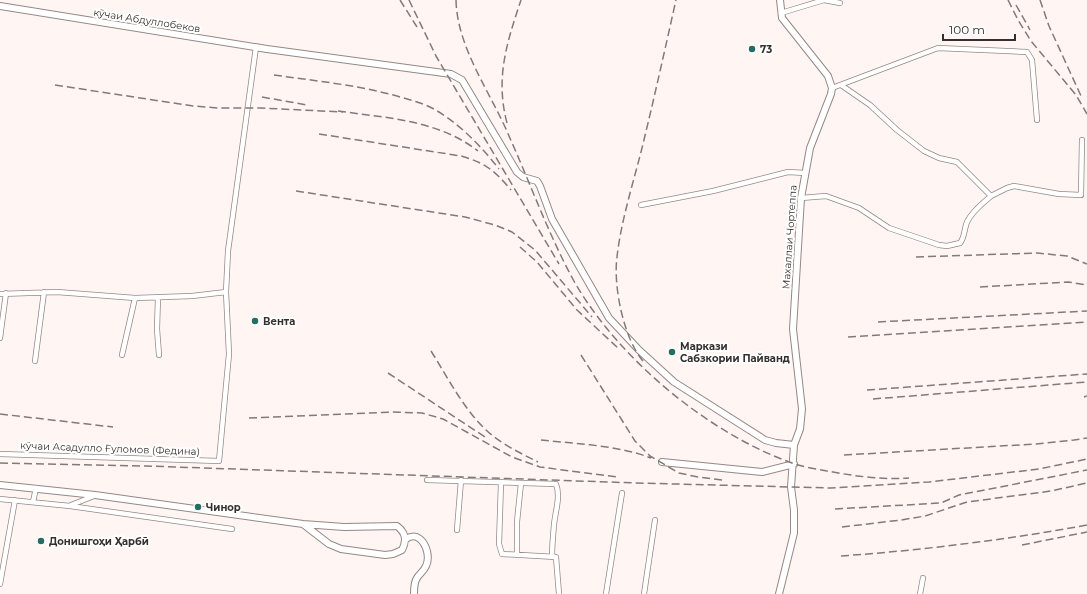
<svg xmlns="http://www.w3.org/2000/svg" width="1087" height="594" viewBox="0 0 1087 594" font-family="Montserrat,sans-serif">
<rect width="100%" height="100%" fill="#fff6f4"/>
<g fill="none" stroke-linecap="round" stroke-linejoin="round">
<defs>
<path id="minor" d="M781,13L824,0L840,3
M841,85L870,105L897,130L924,151L939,158L957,162L991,196L1007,188L1014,186L1059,194L1081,195L1082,140
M832,88L938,48L1027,52L1032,60L1037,120
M801,198L826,196L859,208L889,228L939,245L947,246L960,243C965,237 964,229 967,222C972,211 983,203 991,196
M641,205L713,191L788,172L805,173
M0,294L57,292L135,298L192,296L226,292
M158,297L157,329L159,355
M0,338L6,293
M122,355L135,298
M35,361L44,292
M0,454L219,461L229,354L226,292L228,251L256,47
M427,480L556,484C561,497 555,512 554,525C553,536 552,546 552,557
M501,483L499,544L502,554L556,557L559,594
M0,499L70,506L232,529
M33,502L36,488
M71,505L94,496
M457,530L461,480
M517,555V522L521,483
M0,584L15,500
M606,594L622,493
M644,594L655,520
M920,594L923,578"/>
<path id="tertiary" d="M0,6L267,49L451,74L462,80L517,172L523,177L537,181L540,186L552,219L609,318L639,350L674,382L765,440L776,443L794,445L800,429L802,409L793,329L801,198L810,148L831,94L832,88L828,76L782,18L780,0
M662,462L762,472L794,464
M0,485L95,495L303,524
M303,524L344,527L397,526C406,533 407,540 402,550L393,554L385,555L341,549L329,544Z
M406,539C411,536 415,535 420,539C427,545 430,558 426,566C424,571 419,574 417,578C414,582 414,589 414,594
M779,594L794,533V510L791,487L794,445"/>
</defs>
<use href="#minor" stroke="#958885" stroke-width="6"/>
<use href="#tertiary" stroke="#958885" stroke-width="8"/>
<use href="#minor" stroke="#fff" stroke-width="4.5"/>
<use href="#tertiary" stroke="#fff" stroke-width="6"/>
<path stroke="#817a79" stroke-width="1.5" stroke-dasharray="8 4" stroke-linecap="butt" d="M400,0L417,27
M409,0L436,56L559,264
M456,0C457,48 491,93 509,136C531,185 549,236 575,283C620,360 708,433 792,463C803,467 816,469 827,471C854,476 882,480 909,478
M1008,0L1018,20L1031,41L1076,95L1087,114
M1040,0L1049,26L1081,96
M1016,5L1030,30
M274,75C316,81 359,85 400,97C411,100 422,103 432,108C458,122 481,146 499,169
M55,85L193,106L218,108H261L343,112
M262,97L307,105
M338,111C387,118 438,120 478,151
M507,123C495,78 507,42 521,0
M319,134L461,156C486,163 495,171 511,190
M296,191L465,217L495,225L512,232L535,250L592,317
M520,247L537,262L577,310L618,348
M916,257L1037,253L1067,256L1087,264
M980,287L1068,282L1087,285
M878,322L1087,311
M848,337L1087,322
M431,351C448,378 463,408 486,430C501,444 520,453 538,462
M581,355L635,441L650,456L679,473L698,477L723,480
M643,361C624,339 613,287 617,257C621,221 633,184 642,148C654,99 665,49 676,0
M388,373L485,437
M867,390L1087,374
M1084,397L1087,396
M873,399L1087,382
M0,414L113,427
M249,418L392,412L422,413L443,419L512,457L540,467L617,477
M541,440C577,444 617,445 651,458
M844,455L1036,444L1074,440L1087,438
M0,463L146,466L637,483L831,488L929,482L1039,469L1087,459
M835,509L941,503L959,495L1087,470
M842,527L901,520L925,516L967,502L1051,491L1087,483
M1022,545L1087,532
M841,556C924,550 1005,540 1087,525"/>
</g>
<g fill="#256d63" stroke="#fff" stroke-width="1.5">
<circle cx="752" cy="49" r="4"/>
<circle cx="255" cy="321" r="4"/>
<circle cx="672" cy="352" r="4"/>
<circle cx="198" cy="507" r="4"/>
<circle cx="41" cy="541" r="4"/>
</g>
<g text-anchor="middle" stroke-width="4" stroke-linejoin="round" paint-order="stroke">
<g font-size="10" fill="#352f2e" stroke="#fff">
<text transform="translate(147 20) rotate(9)" y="4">кӯчаи Абдуллобеков</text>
<text transform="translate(789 237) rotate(-86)" y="4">Махаллаи Чортеппа</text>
<text transform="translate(110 448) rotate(2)" y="4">кӯчаи Асадулло Ғуломов (Федина)</text>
</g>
<g font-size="10" font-weight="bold" fill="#352f2e" stroke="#fff" text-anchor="start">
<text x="760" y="53">73</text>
<text x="263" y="325">Вента</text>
<text x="680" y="350">Маркази<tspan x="680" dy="12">Сабзкории Пайванд</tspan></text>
<text x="206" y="511">Чинор</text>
<text x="49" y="545">Донишгоҳи Ҳарбӣ</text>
</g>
</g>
<path d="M943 34v6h72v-6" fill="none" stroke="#352f2e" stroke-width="2"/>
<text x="949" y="34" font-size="12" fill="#352f2e" stroke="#ffffff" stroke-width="3" paint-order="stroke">100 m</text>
</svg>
